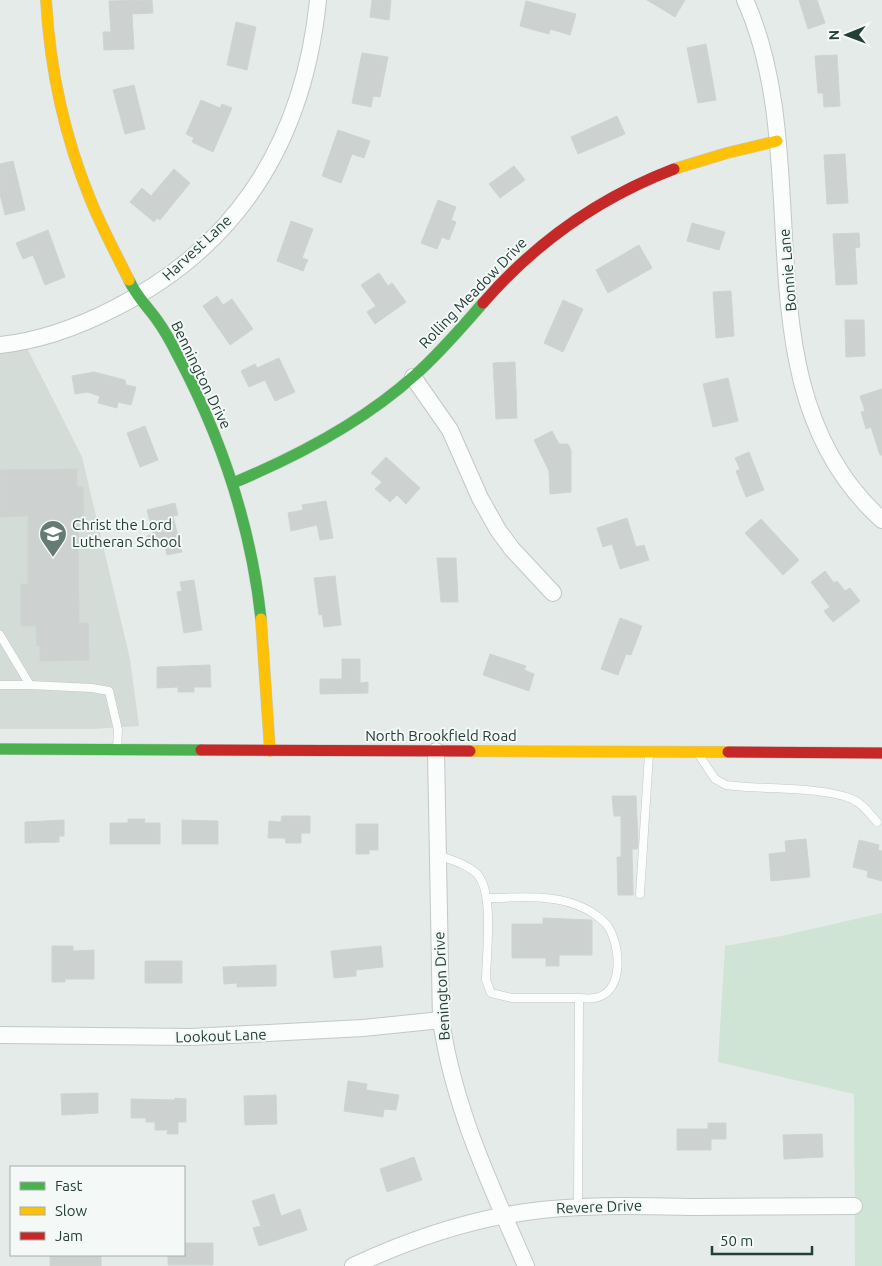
<svg xmlns="http://www.w3.org/2000/svg" width="882" height="1266" viewBox="0 0 882 1266" font-family="Ubuntu,sans-serif">
<rect width="100%" height="100%" fill="#e5ebe8"/>
<path fill="#d4dcd8" d="M27,348L82,457L130,659L139,726L93,729H0V353Z"/>
<path fill="#cfe4d5" d="M882,913V1266H855L854,1094L718,1062L725,946L781,936Z"/>
<path fill="#cdd2d0" stroke="#ced4d1" d="M152,0L153,13L132,14L134,49L104,50L103,32H111L109,1Z
M372,0H391L389,20L370,17Z
M647,0H685L675,17Z
M799,0H817L825,23L808,29Z
M526,1L576,14L570,35L550,29L549,34L520,26Z
M236,22L256,27L247,70L227,65Z
M706,44L716,100L698,103L687,48Z
M362,53L388,57L380,97L373,96L371,107L352,103Z
M837,55L840,106L824,107L823,93H818L815,56Z
M134,85L145,129L125,134L113,90Z
M201,100L220,108L222,104L232,108L213,152L192,142L194,138L186,134Z
M617,116L625,134L578,154L571,137Z
M338,130L370,141L364,158L352,154L341,183L322,176Z
M845,154L848,203L827,204L824,155Z
M13,161L25,210L5,215L0,194V164Z
M514,166L525,180L500,198L489,184Z
M174,169L190,183L160,220L157,218L154,222L130,202L142,188L151,196Z
M438,200L456,207L451,220L456,222L449,240L442,237L437,249L421,243Z
M291,221L313,229L302,258L308,260L303,271L277,261Z
M692,223L725,232L719,250L687,241Z
M48,230L65,277L45,285L33,255L23,259L16,243Z
M859,233L860,247L855,248L857,284L836,285L833,234Z
M639,245L652,268L608,293L596,270Z
M379,273L388,286L392,283L406,302L375,324L367,312L376,306L361,285Z
M731,291L734,336L716,338L713,292Z
M217,296L223,305L232,299L253,329L230,345L203,306Z
M563,300L583,309L563,352L544,343Z
M845,320H864L865,356L846,357Z
M279,358L295,392L275,401L265,380L249,387L241,371L255,364L257,368Z
M515,362L517,418L496,419L493,363Z
M94,372L125,380L126,385L136,387L131,405L118,402L117,408L98,403L100,396L87,392L75,394L72,376Z
M728,378L738,421L713,427L703,384Z
M882,389V455H880L871,427L866,429L861,412L865,411L860,396Z
M145,426L158,460L140,467L127,433Z
M552,431L559,444H568L571,450V492L550,494L549,471L534,440Z
M749,452L764,490L746,497L736,471L740,469L735,458Z
M386,457L420,488L406,504L397,495L390,502L375,489L382,482L371,473Z
M77,469V487H83L84,524L78,525L79,623H88L89,660L40,661V646H37L36,626H21V584H28V516L0,517V470Z
M326,501L333,538L320,540L317,525L291,531L288,513L303,510L302,505Z
M175,503L178,515L173,516L182,552L167,555L165,545L150,549L147,536L153,534L147,510Z
M627,518L636,547L644,545L649,560L620,569L612,544L603,547L597,528Z
M761,519L799,560L783,575L745,533Z
M437,558H456L458,602H441Z
M825,571L834,583L837,581L845,591L850,588L860,601L833,622L824,611L830,607L811,582Z
M335,576L341,625L324,627L322,614L319,615L314,578Z
M194,580L202,630L184,633L177,592L182,591L180,582Z
M620,618L642,626L631,655L626,654L618,675L601,669Z
M490,654L526,666L524,670L534,674L529,691L483,675Z
M342,659H360V683L368,682V693L320,694V679H342Z
M210,665L211,687H194V692H178V687L157,688V667Z
M612,796H636L638,844L637,849H632L633,895H618L617,857H621V816H614Z
M282,816H310V833H301V843H286L285,838H268L269,821L281,822Z
M128,819H145L144,823H160V844H110V823H128Z
M64,820V836H59V842L25,843V822Z
M182,820L218,821V844H182Z
M356,824H378V850H369V854H356Z
M806,839L810,877L771,881L769,854L786,852L785,841Z
M859,840L879,845L878,850L882,851V881L867,877L868,871L853,867Z
M543,918L592,920V955H559V966H546V958H512V924H543Z
M52,946H73V951L94,950V979H65V982H52Z
M381,946L383,967L356,970V976L334,978L331,951Z
M145,961H182V983H145Z
M276,965V986L237,987V983L224,984L223,967Z
M348,1081L367,1084L366,1090L399,1095L396,1110L384,1109L383,1117L344,1111Z
M98,1093V1113L62,1115L61,1094Z
M276,1095L277,1124L245,1125L244,1096Z
M175,1098L186,1099V1122H178V1134H167L168,1130H155V1122H146V1118H131V1099L175,1100Z
M708,1123H726V1139H711V1150H677V1129H708Z
M822,1134L823,1157L784,1159L783,1135Z
M414,1157L422,1180L387,1192L380,1169Z
M274,1194L281,1216L300,1209L307,1230L259,1246L253,1228L261,1226L252,1201Z
M184,1243H213V1265H168V1255H184Z
M50,1255H101V1266H50Z"/>
<g fill="none" stroke-linecap="round" stroke-linejoin="round">
<defs>
<path id="lane" d="M0,635L30,685L92,688L109,691L118,730L117,748
M0,685H30
M699,755L715,779L726,785C761,790 821,786 852,799C863,804 869,813 877,822
M438,855C451,860 465,863 476,873C495,890 486,955 486,980L491,993L512,998H579L578,1207
M640,894L649,754
M487,898C520,898 556,893 586,909C592,912 603,920 607,925C621,945 625,992 595,998C590,999 584,998 579,998"/>
<path id="street" d="M745,0C819,164 735,388 882,520
M0,345C39,341 80,326 115,308C241,244 304,138 318,0
M413,377L450,430L480,498L498,530L512,549L553,593
M436,751L441,1020C454,1109 490,1184 526,1266
M0,1035L192,1037L363,1028L441,1020
M353,1266C407,1241 467,1220 526,1212C582,1204 639,1206 696,1207C749,1207 801,1206 854,1206"/>
<path id="fast" d="M129,280C136,296 147,306 157,320C165,331 172,344 178,356C222,439 251,526 261,619
M233,483C298,456 363,422 415,375C440,353 461,328 483,303
M0,749L201,750"/>
<path id="slow" d="M46,0C50,70 64,136 91,201C102,228 116,254 129,280
M674,169L727,153L777,141
M261,619L270,751
M470,751L728,752"/>
<path id="jam" d="M483,303C536,242 598,198 674,169
M201,750L470,751
M728,752L882,753"/>
</defs>
<use href="#lane" stroke="#c2c8c5" stroke-width="9"/>
<use href="#street" stroke="#c2c8c5" stroke-width="18"/>
<use href="#fast" stroke="#c1c9c5" stroke-width="12"/>
<use href="#slow" stroke="#c1c9c5" stroke-width="12"/>
<use href="#jam" stroke="#c1c9c5" stroke-width="12"/>
<use href="#lane" stroke="#fbfcfc" stroke-width="8"/>
<use href="#street" stroke="#fbfcfc" stroke-width="16"/>
<use href="#fast" stroke="#4caf50" stroke-width="11"/>
<use href="#slow" stroke="#ffc107" stroke-width="11"/>
<use href="#jam" stroke="#c62828" stroke-width="11"/>
</g>
<defs>
<symbol id="school-pin" viewBox="-11 -11 22 30"><path d="M0 17L-7.5 6A9.5 9.5 0 1 1 7.5 6Z" fill="#677b75" stroke="#f4f9f7"/><path d="M0-5L7-2L0 1L-7-2ZM-4 1L0 2.5L4 1V4Q0 6-4 4Z" fill="#fff"/></symbol>
</defs>
<g fill-rule="evenodd">
<use href="#school-pin" x="37" y="518" width="32" height="43"/>
</g>
<g text-anchor="middle" stroke-width="4" stroke-linejoin="round" paint-order="stroke">
<g font-size="15" fill="#233f37" stroke="#f4f9f7">
<text transform="translate(197 248) rotate(-43)" y="5">Harvest Lane</text>
<text transform="translate(788 270) rotate(-95)" y="5">Bonnie Lane</text>
<text transform="translate(473 293) rotate(-46)" y="5">Rolling Meadow Drive</text>
<text transform="translate(201 375) rotate(64)" y="5">Bennington Drive</text>
<text x="441" y="741">North Brookfield Road</text>
<text transform="translate(442 986) rotate(-93)" y="5">Benington Drive</text>
<text transform="translate(221 1036) rotate(-2)" y="5">Lookout Lane</text>
<text transform="translate(599 1207) rotate(-2)" y="5">Revere Drive</text>
</g>
<g font-size="15" fill="#233f37" stroke="#f4f9f7" text-anchor="start">
<text x="72" y="530">Christ the Lord<tspan x="72" dy="17">Lutheran School</tspan></text>
</g>
</g>
<rect x="10" y="1166" width="175" height="90" fill="#f4f9f7" stroke="#a0afaa"/>
<rect x="20" y="1182" width="25" height="8" fill="#4caf50" stroke="#a0afaa"/>
<text x="55" y="1191" font-size="15" fill="#233f37">Fast</text>
<rect x="20" y="1207" width="25" height="8" fill="#ffc107" stroke="#a0afaa"/>
<text x="55" y="1216" font-size="15" fill="#233f37">Slow</text>
<rect x="20" y="1232" width="25" height="8" fill="#c62828" stroke="#a0afaa"/>
<text x="55" y="1241" font-size="15" fill="#233f37">Jam</text>
<g transform="translate(847 35) rotate(269)" stroke="#f4f9f7" stroke-width="4" paint-order="stroke">
<path d="M0-4L9 19L0 12L-9 19Z" fill="#233f37"/>
<text y="-8" font-size="14" font-weight="bold" text-anchor="middle" fill="#233f37">N</text>
</g>
<path d="M712 1246v8h100v-8" fill="none" stroke="#233f37" stroke-width="2.5"/>
<text x="720" y="1246" font-size="15" fill="#233f37" stroke="#f4f9f7" stroke-width="4" paint-order="stroke">50 m</text>
</svg>
